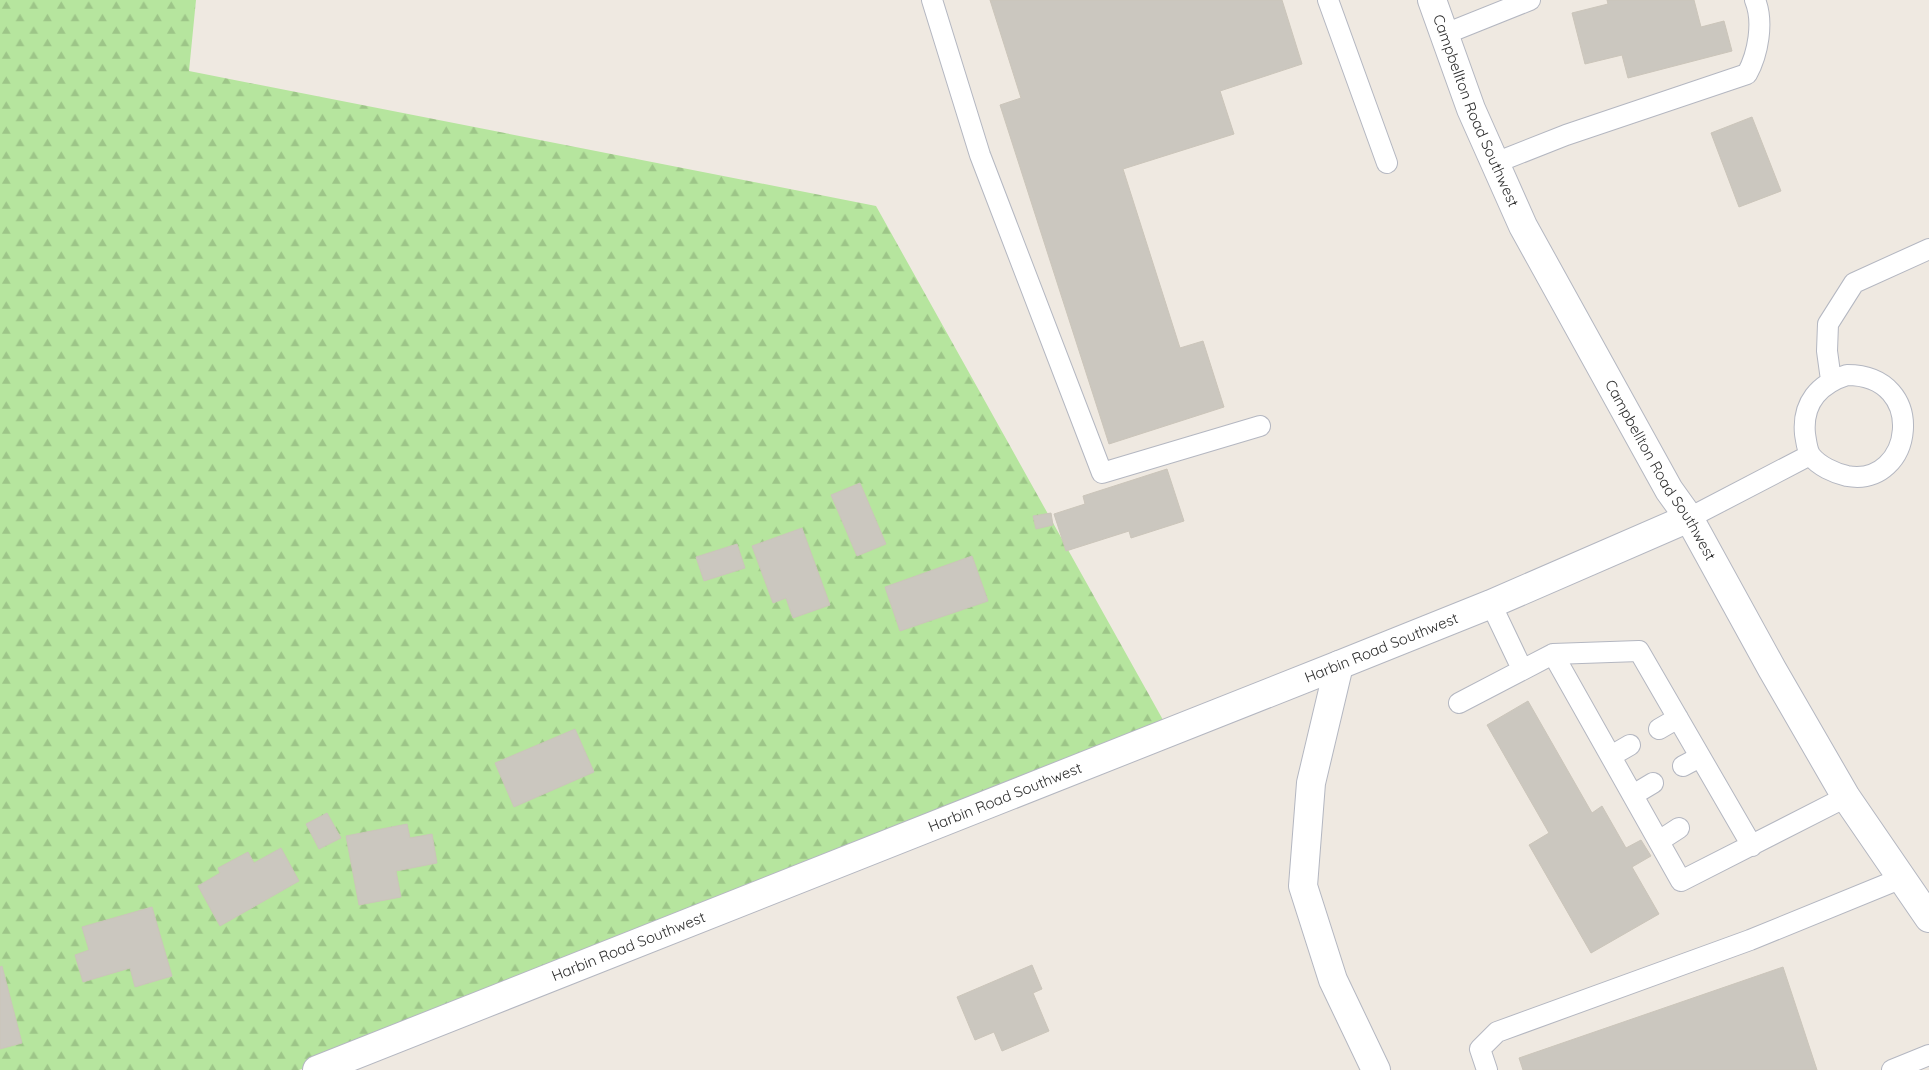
<svg xmlns="http://www.w3.org/2000/svg" width="1929" height="1070" viewBox="0 0 1929 1070" font-family="Quicksand,sans-serif">
<defs>
<pattern id="forest-firs" width="22" height="20" patternUnits="userSpaceOnUse" patternTransform="scale(1.25)"><rect width="22" height="20" fill="#b6e59e"/><path d="M5 1l3.5 6h-7zM16 11l3.5 6h-7z" fill="#9dc588"/></pattern>
</defs>
<rect width="100%" height="100%" fill="#efe9e1"/>
<path fill="url(#forest-firs)" d="M0,0H196L189,71L876,206L1172,736L299,1070H0Z"/>
<path fill="#cbc7bf" stroke="#cbc5ba" d="M990,0H1282L1302,64L1220,91L1234,134L1123,169L1180,348L1203,341L1224,407L1109,444L1000,105L1021,98Z
M1607,0H1694L1701,27L1724,21L1732,51L1628,78L1622,55L1585,64L1572,13L1608,4Z
M1752,117L1781,191L1739,207L1711,133Z
M1167,469L1184,521L1131,538L1129,531L1066,551L1054,514L1085,504L1083,496Z
M860,483L886,544L857,556L831,495Z
M1051,513L1053,525L1036,529L1033,516Z
M802,528L830,605L793,618L786,598L773,603L752,546Z
M737,544L745,568L704,581L696,557Z
M972,556L988,601L900,631L885,587Z
M1528,701L1592,813L1602,806L1626,848L1641,840L1651,856L1632,867L1659,914L1591,953L1529,845L1549,833L1487,725Z
M575,729L594,772L514,807L495,763Z
M327,813L341,838L319,849L306,824Z
M407,824L410,838L432,834L437,863L396,871L401,897L359,905L346,836Z
M281,848L299,881L220,926L198,886L220,873L218,868L248,852L254,863Z
M152,907L172,976L135,987L130,968L83,982L75,955L89,950L82,927Z
M1032,965L1042,989L1033,993L1049,1031L1002,1051L994,1032L975,1040L957,997Z
M2,966L22,1043L0,1049V967Z
M1783,967L1817,1070H1523L1519,1058Z"/>
<g fill="none" stroke-linecap="round" stroke-linejoin="round">
<defs>
<path id="lane" d="M932,0L980,155L1102,473L1260,426
M1328,0L1387,163
M1445,34L1530,0
M1495,163L1566,135L1747,74C1758,54 1764,22 1755,0
M1847,375C1929,375 1914,488 1847,476C1834,473 1819,466 1811,456C1807,451 1806,440 1805,434C1802,403 1819,384 1847,375Z
M1831,380L1827,351L1828,324L1854,283L1929,249
M1689,518L1810,455
M1491,604L1522,669
M1553,654L1639,651L1752,846
M1459,703L1553,654L1681,881L1846,797
M1659,729L1678,718
M1611,756L1630,745
M1683,766L1700,757
M1633,795L1653,783
M1659,841L1679,828
M1487,1070L1480,1049L1497,1032L1750,940L1902,878
M1892,1070L1929,1055"/>
<g id="street">
<path d="M1339,665L1311,783L1303,886L1333,980L1376,1070"/>
<path id="s1" d="M317,1070L1339,665L1491,604L1689,518"/>
</g>
<g id="secondary">
<path id="s2" d="M1432,0L1471,109L1523,226L1669,490L1689,518L1772,669L1846,797L1929,918"/>
</g>
</defs>
<use href="#lane" stroke="#b4b7c1" stroke-width="22"/>
<use href="#street" stroke="#b4b7c1" stroke-width="30"/>
<use href="#secondary" stroke="#b4b7c1" stroke-width="30"/>
<use href="#lane" stroke="#fff" stroke-width="20"/>
<use href="#street" stroke="#fff" stroke-width="28"/>
<use href="#secondary" stroke="#fff" stroke-width="28"/>
</g>
<g text-anchor="middle" stroke-width="4" stroke-linejoin="round" paint-order="stroke">
<g font-size="15" fill="#2e2e2e" stroke="#fff">
<text dy="5" stroke="none"><textPath href="#s2" startOffset="119">Campbellton Road Southwest</textPath></text>
<text dy="5" stroke="none"><textPath href="#s2" startOffset="524">Campbellton Road Southwest</textPath></text>
<text dy="5" stroke="none"><textPath href="#s1" startOffset="1145">Harbin Road Southwest</textPath></text>
<text dy="5" stroke="none"><textPath href="#s1" startOffset="740">Harbin Road Southwest</textPath></text>
<text dy="5" stroke="none"><textPath href="#s1" startOffset="335">Harbin Road Southwest</textPath></text>
</g>
</g>
</svg>
